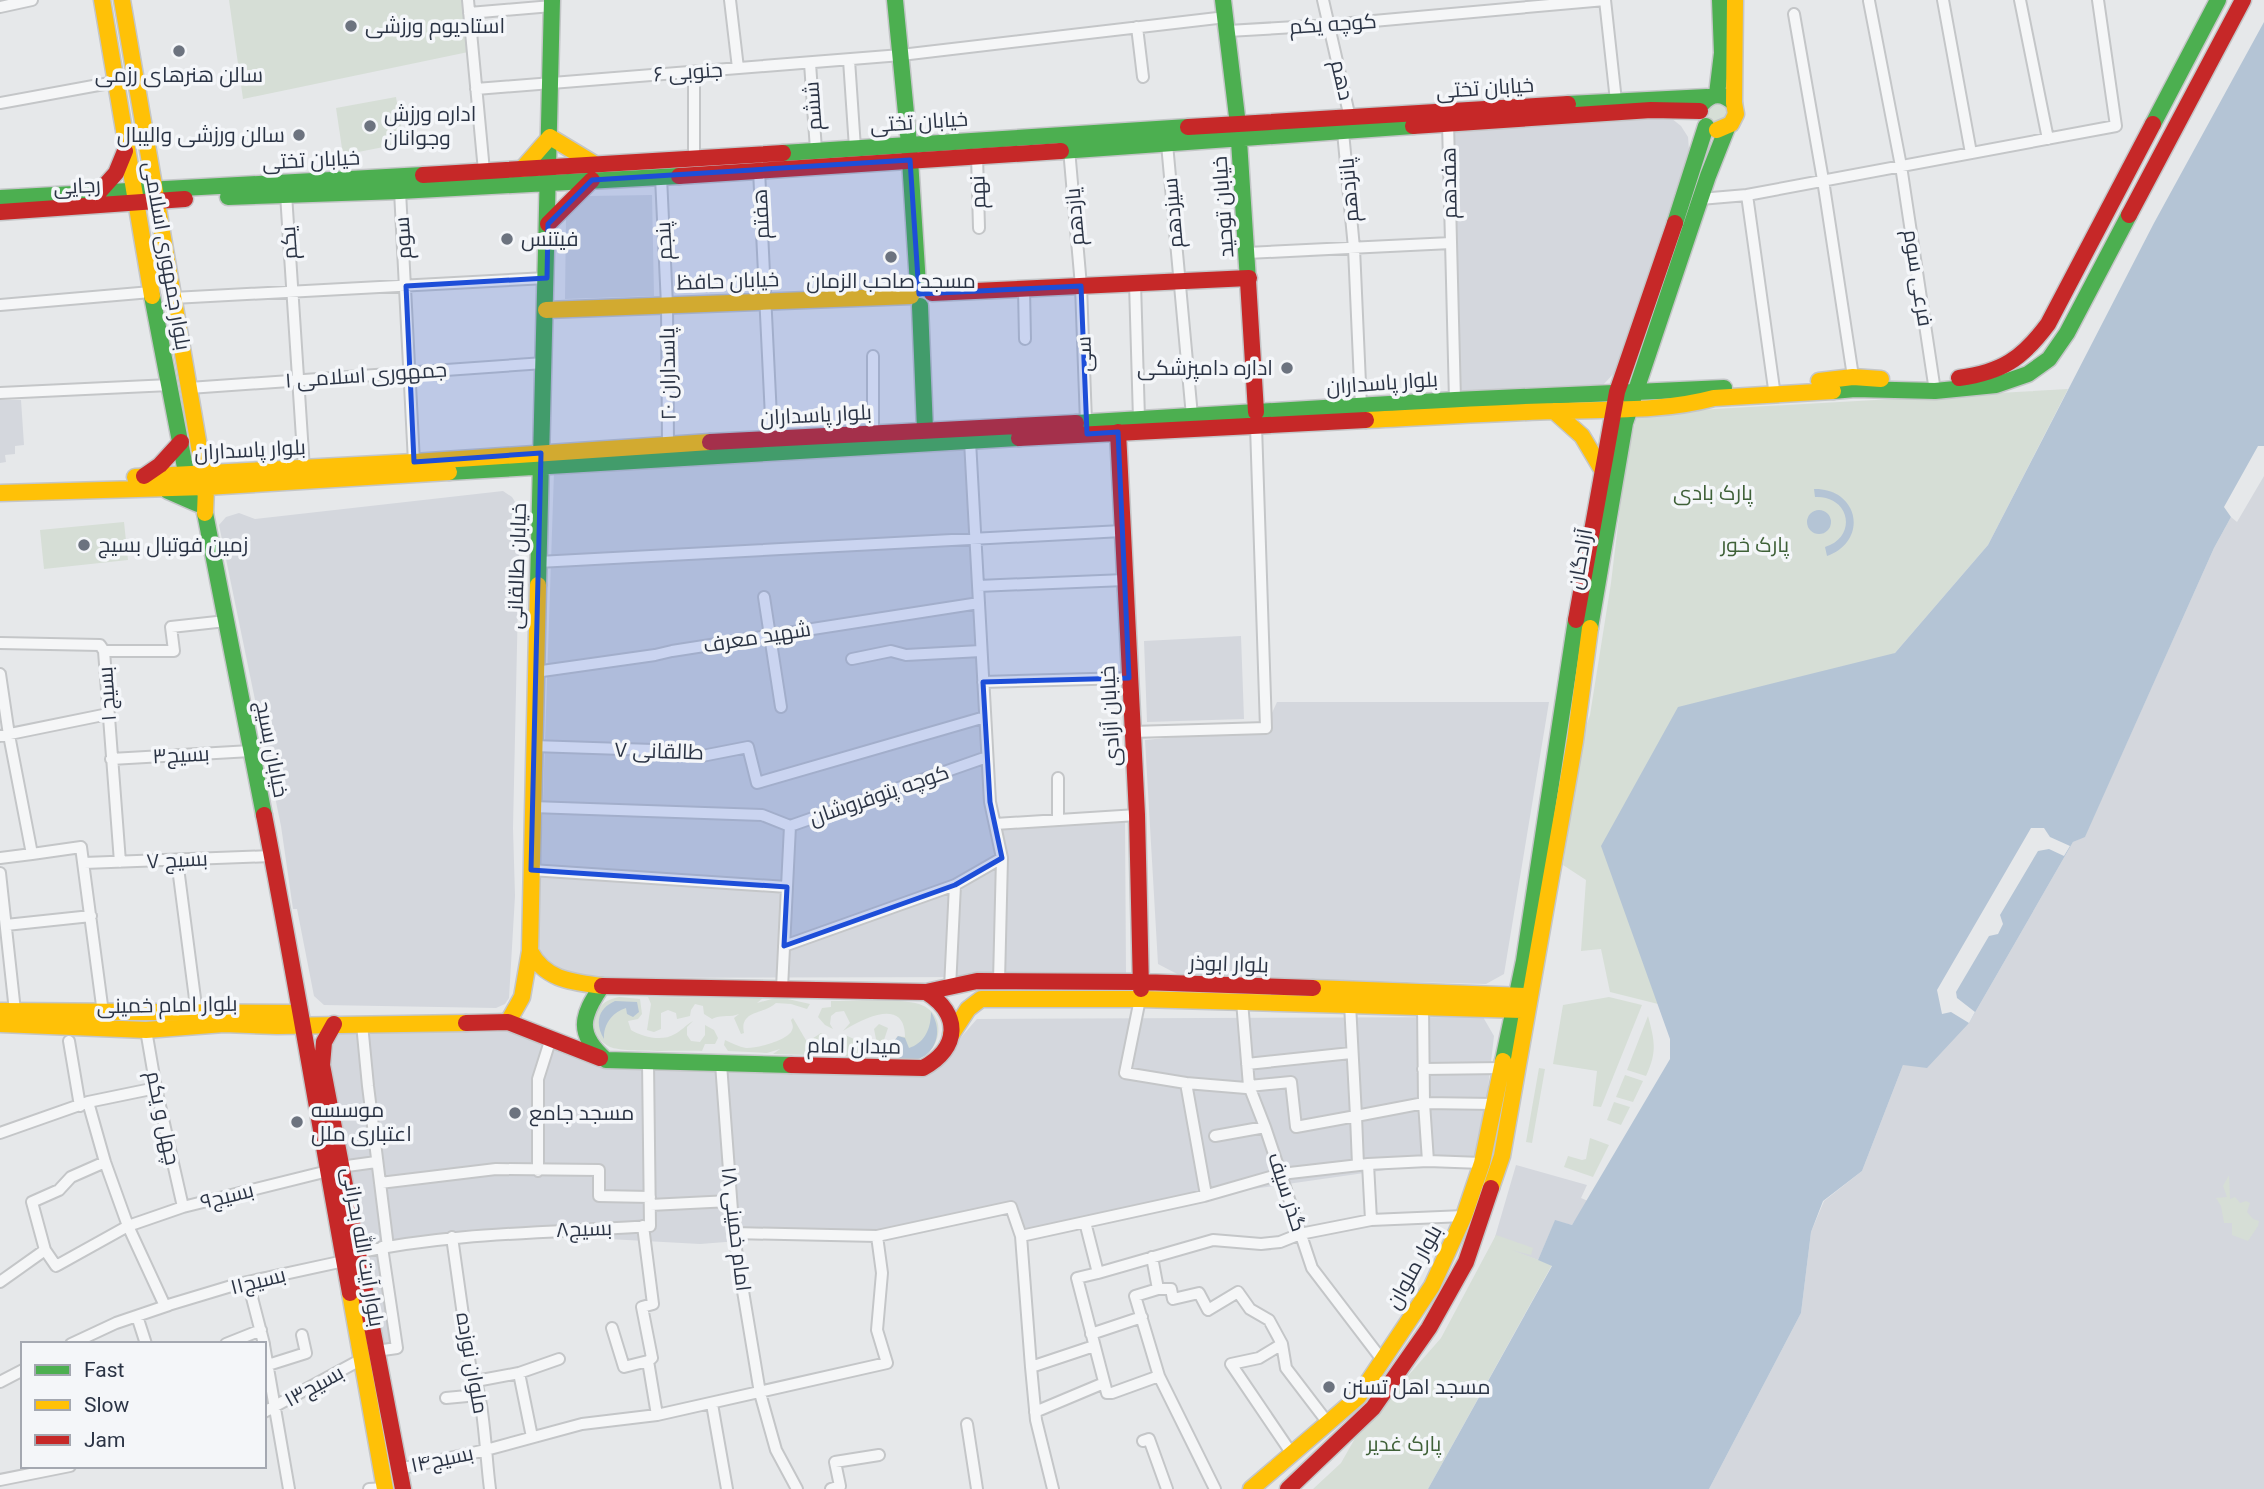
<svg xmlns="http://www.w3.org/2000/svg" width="2264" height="1489" viewBox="0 0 2264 1489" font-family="Roboto,Cairo,sans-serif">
<rect width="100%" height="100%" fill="#e6e8ea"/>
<path fill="#d4d7dd" d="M1661,116L1671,118L1681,126L1688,137L1689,150L1617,370L1602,386L1455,396L1452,131Z
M652,195L654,296L565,299L566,218L589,196Z
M0,400H21L24,445L15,446V454L5,455L6,462L0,463Z
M970,441L999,859L996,977L608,978L556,974L543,966L538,950L554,472Z
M2264,476V1489H1709L1801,1313L1811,1232L1824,1201L1862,1171L1903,1065L1969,1023L2073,842L2085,836L2214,548L2231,517L2237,522Z
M503,491L512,497L520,510L513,828L515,896L509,998L505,1004L496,1008L324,1005L314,996L297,909H293L281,826L219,525L226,517L239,513L255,519Z
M1241,636L1244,719L1147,722L1144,641Z
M1277,702H1549L1504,974L1486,984L1181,976L1158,964L1145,740L1265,728Z
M1125,819L1126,975L1003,972L995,824Z
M1483,1017L1494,1036L1485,1114L1478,1138L1476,1157L1204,1196L1021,1236L1011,1207L915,1227L700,1244L497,1233L388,1245L397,1348L376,1351L324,1042L334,1024L508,1022L575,1051L923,1068L955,1044L977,1019Z
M1516,1165L1587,1185L1581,1198L1588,1201L1572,1225L1555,1221L1538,1260L1493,1244Z"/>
<path fill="#d6ded6" d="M229,0H466L473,51L243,99Z
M396,97L404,143L343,155L336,108Z
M1713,97L1733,110L1720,127L1705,121L1703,116Z
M2068,389L1988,545L1895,653L1602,846L1658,1004L1610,992L1601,949L1581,951L1586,880L1563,865L1583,735L1590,715L1611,583L1625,466L1636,419L1645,413Z
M124,522L128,560L44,569L40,530Z
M619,997L640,999L642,1014L638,1019L628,1021L631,1030C643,1037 662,1042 675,1034C681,1031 686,1025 693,1021L687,1027V1035L691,1041L700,1042L705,1035V1025L714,1030L718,1038L715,1044H705L702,1051C683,1050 625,1053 610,1047C598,1042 592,1028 595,1016C599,1004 608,999 619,997Z
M648,997L763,998L757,1003L779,997L810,1004L807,1009L791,1004L776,1003C763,1015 739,1010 744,1033L741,1034L734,1018L739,1014C730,1018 721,1014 712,1019L704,1014L703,1006L695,1004L691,1010L690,1016L677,1019L676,1013L668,1010L661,1013V1029L654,1032L647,1030L651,1004Z
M1609,997L1642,1005L1601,1107L1593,1106L1597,1071L1553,1064L1563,1005Z
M831,1001C852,1001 901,998 919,1004C960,1018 929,1080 892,1053L890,1046L898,1036L905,1037C905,996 862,1019 843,1031L850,1023L844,1011L836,1012L831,1016L830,1024L833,1029L825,1025L818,1017L822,1008L831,1007Z
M1648,1016C1655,1042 1657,1052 1646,1076L1627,1070Z
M793,1018L807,1042L821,1033L834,1048H843L845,1035L870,1046L876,1039L874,1029L879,1024L888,1028L883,1043L885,1057L773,1054L780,1049L767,1053L728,1051L724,1045L725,1040C732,1043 739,1047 746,1048C755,1049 789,1040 792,1030C794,1026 792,1024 791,1020Z
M1539,1068L1545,1069L1532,1143L1526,1142Z
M1625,1075L1643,1081L1633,1102L1616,1097Z
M1614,1102L1630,1107L1621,1125L1607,1120Z
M1590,1138L1609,1145L1593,1177L1564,1167L1568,1156L1582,1160L1586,1159Z
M2229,1175L2230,1199L2235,1197L2240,1203L2246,1201L2250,1203L2247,1212L2253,1219L2259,1221L2258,1226L2248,1241L2232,1235V1223H2224L2221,1206L2216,1198L2227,1197L2223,1186Z
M1496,1235L1533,1248L1531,1255L1512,1250L1552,1265L1428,1489H1313L1341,1463L1358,1433L1441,1338Z"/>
<path fill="#b4c4d5" d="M2264,22V446H2258L2224,507L2231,517L2214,548L2085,837L2073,842L1969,1023L1927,1068L1903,1065L1862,1171L1823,1201L1811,1232L1801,1313L1709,1489H1428L1552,1266L1538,1260L1555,1220L1572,1225L1670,1059V1039L1601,846L1678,707L1895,653L1988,545L2154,223Z
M1814,489C1859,488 1869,541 1827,556L1825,547C1858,537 1850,495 1815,497Z
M1807 522a12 12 0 1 1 24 0a12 12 0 1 1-24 0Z
M615,1001L637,1002L639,1012L633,1017L627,1014L626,1008C612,1012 603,1025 604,1039C595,1024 597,1009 615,1001Z
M931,1012C950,1041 921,1075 892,1053L890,1046L898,1036L905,1038L909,1048C925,1043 931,1028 931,1012Z"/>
<path fill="#e6e8ea" d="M2031,828H2044L2050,837L2070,846L2064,856L2049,849L2038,851L2000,915L2003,924L1998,934L1989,936L1956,992L1957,998L1975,1012L1969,1023L1951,1012L1942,1014L1937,990Z"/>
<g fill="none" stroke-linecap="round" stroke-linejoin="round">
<defs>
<path id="street" d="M468,0L484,171
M730,0L738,68
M1323,0L1350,118
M1605,0L1616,101
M1943,0L1971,153
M2020,0L2048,139
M1869,1L1901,166L1935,391
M0,7L32,0
M469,13L552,6
M1794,14L1823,180L1854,383
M1137,27L1143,77
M1228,31L1329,25L1605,0
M849,60L855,148
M810,63L816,150
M694,72V158
M476,89L901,55L1226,17
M0,103L115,82
M1448,123L1455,400
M1343,132L1354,248L1361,406
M1167,144L1192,416
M1069,149L1081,286L1086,422
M977,155L979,228
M759,170L772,438
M661,177L667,305L668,444
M400,191L414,462
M286,194L304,469
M1700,199L1747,195
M1247,253L1451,243
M1135,283L1139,419
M1024,289L1025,339
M173,298L547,278
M0,305L151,292
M873,356V433
M189,388L544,363
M0,393L170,385
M1775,396L1747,195L2116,126L2098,0
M970,441L990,802L1002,858L999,981
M538,562L1122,531
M978,586L1125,580
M764,597L781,707
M0,643L100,645L104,651
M852,659L891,651L906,655L981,651
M535,672L655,655L672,651L979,603
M0,674L9,735L32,854L81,847L103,1013
M983,682L1129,678
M1132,732L1266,728L1256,426
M0,736L108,714
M533,746L653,750L702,756L748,747L757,783L985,717
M111,759L251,751
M1058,778V820
M532,807L762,815L790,826
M995,824L1137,815
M0,858L32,854
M177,860L197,1014
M120,862L104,651H174L171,627L226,621
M84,863L271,856
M531,870L787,887
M0,873L15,1011
M6,925L91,916
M784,946L955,885L1002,858
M782,988L790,826L987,757
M950,988L955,885
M1140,999L1125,1073L1186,1083
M1242,1001L1249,1086L1265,1127L1312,1268L1383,1361
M1350,1004L1356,1116L1424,1103L1423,1006
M362,1024L368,1086L388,1247
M146,1030L156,1088L183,1207
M69,1041L80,1106
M721,1064L734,1237L760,1393L776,1450L797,1489
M1247,1064L1351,1053
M1423,1069L1503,1068
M88,1102L105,1162L128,1226L165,1306L238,1284L344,1261
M0,1133L88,1102L156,1088
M1215,1136L1265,1127
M105,1162L71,1177L59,1190L32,1202L45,1250L56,1266L128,1226L183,1207L328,1171
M1482,1163L1428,1161L1424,1103L1495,1104
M1368,1164L1371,1220
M340,1167L376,1162
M538,1171V1079L551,1038
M380,1183L496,1169L599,1170V1196L650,1197
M1206,1195L1186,1083L1246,1088L1249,1086L1291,1082L1296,1127L1356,1116L1358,1165
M650,1205L730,1201
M1085,1222L1098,1273L1077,1278L1107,1393H1112L1159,1376
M643,1226L653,1304L642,1307L652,1358L648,1361L657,1415
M734,1233L877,1236L1011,1207L1021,1236L1204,1196L1281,1174L1368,1164L1428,1161
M1021,1236L1031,1367
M452,1237L470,1365C485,1398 485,1452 490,1489
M356,1253C453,1232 552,1233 650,1226L648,1062
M1152,1257L1158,1289L1135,1296L1159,1376L1215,1489
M1098,1273L1213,1240L1261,1244L1280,1242L1300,1234L1371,1220L1464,1216
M0,1282L45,1250
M248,1282L264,1344
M1158,1289H1171L1173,1299L1199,1293L1208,1310L1238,1292L1250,1309L1269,1320L1282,1344L1286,1368L1328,1423
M137,1316L146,1344
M612,1328L624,1367L648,1361
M1091,1334L1142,1317
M71,1344L116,1323L169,1305
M226,1344L261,1330
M1282,1344L1259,1358L1231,1364L1292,1454
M264,1345L289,1489
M376,1351L397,1348L382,1247
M268,1365L306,1353L302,1335
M519,1373L532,1437
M476,1381L519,1373L559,1359
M0,1382L23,1370
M446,1398L478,1395
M712,1404L727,1489
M264,1412L362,1359
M1035,1412L1104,1383
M967,1424L977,1489
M1143,1441L1149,1439L1167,1489
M399,1469L486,1450L582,1424L657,1415L887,1363L877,1330L882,1273L877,1236
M0,1480L70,1466
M369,1489L385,1488
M831,1489L840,1486L835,1462L879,1455
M1053,1489L1036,1420L1031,1367L1094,1346"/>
<path id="fast" d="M895,0L909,144L918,285
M1223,0L1238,125L1248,281
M1717,94L1722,53L1720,0
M1568,104L1707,97
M1702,104C1712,92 1723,93 1734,103
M2153,124L2218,0
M1061,151L1413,126
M783,153L1188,127
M228,197L400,191L679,176
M0,198L423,175
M1675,223L1706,126
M152,296L188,483
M920,306L925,430
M1833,391L1855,389L1935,391L1996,385L2028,374L2049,359L2067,333L2129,215
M1076,423L1455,400L1724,388
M449,472L1019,438
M168,491L198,504
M205,513L264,815
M538,585L552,0
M1590,628L1625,423L1708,176L1727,128
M602,986C581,1016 576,1034 606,1060L791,1065
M1503,1061L1524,961L1576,620"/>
<path id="slow" d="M102,0L152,296
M122,0L206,487L205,513
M1717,130L1731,124L1736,114L1734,103L1735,0
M522,169L550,137L593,163
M546,310L911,296
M1819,381L1853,377L1881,379
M1554,411L1582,436L1601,468
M1366,420C1429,417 1491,413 1554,411C1607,409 1662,412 1714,398L1833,391
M135,477L414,462L710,442
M0,493L206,487L449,472
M530,951C545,980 572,982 602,986
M1313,988L1525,996
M0,1011L300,1013
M508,1022L522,997L530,951L538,585
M0,1024L146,1030L224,1024L277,1026L466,1023
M951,1035L968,1009L981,999H1140L1522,1010
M1491,1188L1502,1156L1575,741L1590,628
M350,1293L385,1489
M1251,1489L1358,1397L1432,1286L1464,1216L1482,1163L1503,1061"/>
<path id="jam" d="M1413,126L1651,110L1700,111
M1188,127L1568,104
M423,175L783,153
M679,176L1061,151
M100,191L116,173L125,151
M0,212L185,199
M2129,215L2243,0
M548,224L592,180
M1248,281L1256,412
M932,293L1249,278
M1959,378C2002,372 2022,359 2048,324L2153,124
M1118,432L1137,815L1141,989
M1019,438L1366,420
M710,442L1076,423
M144,476L160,465L181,442
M1576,620L1617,392L1675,223
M264,815C295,974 321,1134 350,1293
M602,986L926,992C961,1014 960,1048 923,1068L791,1065
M926,992L977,981L1141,982L1313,988
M466,1023L508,1022L600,1058
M334,1024L324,1042L322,1065L403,1489
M1288,1489L1373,1408L1429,1328L1466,1262L1491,1188"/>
</defs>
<use href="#street" stroke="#c4c6c8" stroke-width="14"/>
<use href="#fast" stroke="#c4c6c8" stroke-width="19"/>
<use href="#slow" stroke="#c4c6c8" stroke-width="19"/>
<use href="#jam" stroke="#c4c6c8" stroke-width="19"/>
<use href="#street" stroke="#f5f6f7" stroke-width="10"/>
<use href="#fast" stroke="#4caf50" stroke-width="16"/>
<use href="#slow" stroke="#ffc107" stroke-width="16"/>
<use href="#jam" stroke="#c62828" stroke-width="16"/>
</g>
<path fill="#1d4ed8" fill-opacity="0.2" stroke="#1d4ed8" stroke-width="5" stroke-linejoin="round" d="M910,160L919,294L1081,286L1087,434L1118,432L1129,678L983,682L990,802L1002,858L955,885L784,946L787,887L531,870L541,453L414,462L406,286L547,278L548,224L592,180Z"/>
<g fill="#6c737f" stroke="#f4f6f9" stroke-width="2.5">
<circle cx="351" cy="26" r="7"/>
<circle cx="179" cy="51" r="7"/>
<circle cx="370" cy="126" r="7"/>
<circle cx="299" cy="135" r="7"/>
<circle cx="507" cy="239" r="7"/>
<circle cx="891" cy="257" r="7"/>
<circle cx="1287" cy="368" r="7"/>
<circle cx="84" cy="545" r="7"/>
<circle cx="515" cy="1113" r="7"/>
<circle cx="297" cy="1122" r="7"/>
<circle cx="1329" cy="1387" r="7"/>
</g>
<g text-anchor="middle" stroke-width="7" stroke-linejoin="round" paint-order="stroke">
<g font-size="21" fill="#2b3445" stroke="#f4f6f9">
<text transform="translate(1333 24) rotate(-4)" y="7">کوچه یکم</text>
<text transform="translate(688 72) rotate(-4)" y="7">۶ جنوبی</text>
<text transform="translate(1342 80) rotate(77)" y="7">دهم</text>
<text transform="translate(1485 88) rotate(-4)" y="7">خیابان تختی</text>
<text transform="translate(813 106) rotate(-94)" y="7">ششم</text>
<text transform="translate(919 122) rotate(-4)" y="7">خیابان تختی</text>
<text transform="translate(311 160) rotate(-3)" y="7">خیابان تختی</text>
<text transform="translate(1449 183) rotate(-91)" y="7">هفدهم</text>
<text transform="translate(77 186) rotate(-3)" y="7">رجایی</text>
<text transform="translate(1349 190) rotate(-95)" y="7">پانزدهم</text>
<text transform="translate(978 192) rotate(-92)" y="7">نهم</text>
<text transform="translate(1223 207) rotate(-94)" y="7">خیابان توحید</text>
<text transform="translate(1173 213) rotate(-95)" y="7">سیزدهم</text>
<text transform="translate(761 214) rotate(-93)" y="7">هفتم</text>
<text transform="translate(1075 217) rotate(-95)" y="7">یازدهم</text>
<text transform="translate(403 238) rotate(-94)" y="7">سوم</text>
<text transform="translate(664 241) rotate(-93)" y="7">پنجم</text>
<text transform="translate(289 243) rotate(-94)" y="7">یکم</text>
<text transform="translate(167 256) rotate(80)" y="7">بلوار جمهوری اسلامی</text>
<text transform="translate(1918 278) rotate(81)" y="7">فرعی سوم</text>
<text transform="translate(728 281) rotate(-2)" y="7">خیابان حافظ</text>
<text transform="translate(1084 354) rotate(-92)" y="7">سی</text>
<text transform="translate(668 374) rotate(-91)" y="7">پاسداران ۲۰</text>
<text transform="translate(366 375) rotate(-4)" y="7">جمهوری اسلامی ۱</text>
<text transform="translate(1382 383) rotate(-4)" y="7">بلوار پاسداران</text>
<text transform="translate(816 415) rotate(-3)" y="7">بلوار پاسداران</text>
<text transform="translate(250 450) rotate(-3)" y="7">بلوار پاسداران</text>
<text transform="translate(1580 559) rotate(-80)" y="7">آزادگان</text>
<text transform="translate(517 566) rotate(-88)" y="7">خیابان طالقانی</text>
<text transform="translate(757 637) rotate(-9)" y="7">شهید معرف</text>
<text transform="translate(107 694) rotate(-94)" y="7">بسیج ۱</text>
<text transform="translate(1110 716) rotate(-93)" y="7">خیابان آزادی</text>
<text transform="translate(272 749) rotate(79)" y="7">خیابان بسیج</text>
<text transform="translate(659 751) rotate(2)" y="7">طالقانی ۷</text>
<text transform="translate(181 755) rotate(-3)" y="7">بسیج۳</text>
<text transform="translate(879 795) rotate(-19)" y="7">کوچه پتوفروشان</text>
<text transform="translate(177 860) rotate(-3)" y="7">بسیج ۷</text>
<text transform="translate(1229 964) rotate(2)" y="7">بلوار ابوذر</text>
<text transform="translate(167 1005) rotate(-1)" y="7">بلوار امام خمینی</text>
<text transform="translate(854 1046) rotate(1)" y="7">میدان امام</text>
<text transform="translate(163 1118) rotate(78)" y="7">چهل و یکم</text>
<text transform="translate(1287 1192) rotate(72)" y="7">گذر سیف</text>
<text transform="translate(227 1196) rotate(-14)" y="7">بسیج۹</text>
<text transform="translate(584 1229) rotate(-2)" y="7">بسیج۸</text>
<text transform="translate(736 1229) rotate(83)" y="7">امام خمینی ۱۸</text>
<text transform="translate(363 1247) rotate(80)" y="7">بلوار آیت الله بحرانی</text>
<text transform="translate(1414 1267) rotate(-61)" y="7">بلوار ملوان</text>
<text transform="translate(258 1281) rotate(-14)" y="7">بسیج۱۱</text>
<text transform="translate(472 1363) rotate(80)" y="7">ملوان نوزده</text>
<text transform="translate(314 1386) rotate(-29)" y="7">بسیج۱۳</text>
<text transform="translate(442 1459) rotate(-12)" y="7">بسیج۱۴</text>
</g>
<g font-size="21" fill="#2b3445" stroke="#f4f6f9" text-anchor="start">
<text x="365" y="33">استادیوم ورزشی</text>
<text x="179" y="82" text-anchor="middle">سالن هنرهای رزمی</text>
<text x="384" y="121">اداره ورزش<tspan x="384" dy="24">وجوانان</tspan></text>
<text x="285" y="142" text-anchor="end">سالن ورزشی والیبال</text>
<text x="521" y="246">فیتنس</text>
<text x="891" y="288" text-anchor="middle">مسجد صاحب الزمان</text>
<text x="1273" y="375" text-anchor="end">اداره دامپزشکی</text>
<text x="98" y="552">زمین فوتبال بسیج</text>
<text x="311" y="1117">موسسه<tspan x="311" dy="24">اعتباری ملل</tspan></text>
<text x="529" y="1120">مسجد جامع</text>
<text x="1343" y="1394">مسجد اهل تسنن</text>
</g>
<g font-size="21" fill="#3f6138" stroke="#f4f6f9">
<text x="1713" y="500">پارک بادی</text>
<text x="1755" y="552">پارک خور</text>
<text x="1404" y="1451">پارک غدیر</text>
</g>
</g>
<rect x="21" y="1342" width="245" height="126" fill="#f4f6f9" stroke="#a4a8b1" stroke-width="2"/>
<rect x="35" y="1365" width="35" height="10" fill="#4caf50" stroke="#a4a8b1" stroke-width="2"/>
<text x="84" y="1377" font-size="21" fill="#2b3445">Fast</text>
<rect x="35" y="1400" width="35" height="10" fill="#ffc107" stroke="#a4a8b1" stroke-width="2"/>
<text x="84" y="1412" font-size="21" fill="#2b3445">Slow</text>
<rect x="35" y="1435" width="35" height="10" fill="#c62828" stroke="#a4a8b1" stroke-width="2"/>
<text x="84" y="1447" font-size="21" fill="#2b3445">Jam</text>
</svg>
